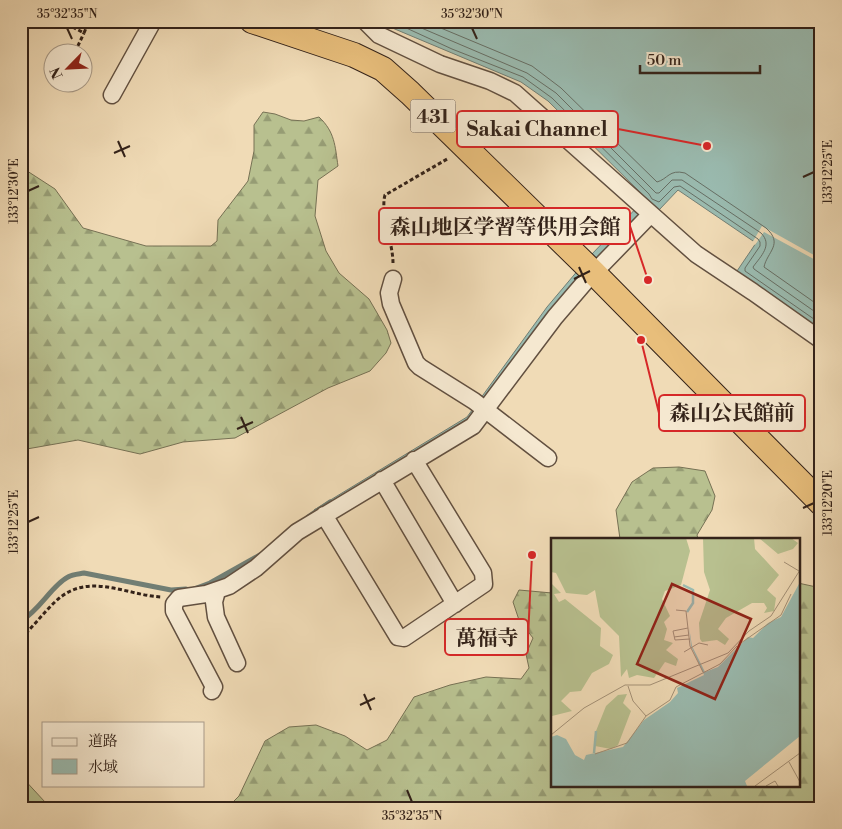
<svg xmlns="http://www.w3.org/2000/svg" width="842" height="829" viewBox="0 0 842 829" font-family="'Libre Bodoni','Noto Serif JP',serif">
<defs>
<pattern id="forest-firs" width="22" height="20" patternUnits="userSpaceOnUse" patternTransform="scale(1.25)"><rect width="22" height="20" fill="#b8c08f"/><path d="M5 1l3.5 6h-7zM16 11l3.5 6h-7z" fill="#969c74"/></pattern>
</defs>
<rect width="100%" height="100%" fill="#f0dbb6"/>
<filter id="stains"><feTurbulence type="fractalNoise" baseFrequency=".004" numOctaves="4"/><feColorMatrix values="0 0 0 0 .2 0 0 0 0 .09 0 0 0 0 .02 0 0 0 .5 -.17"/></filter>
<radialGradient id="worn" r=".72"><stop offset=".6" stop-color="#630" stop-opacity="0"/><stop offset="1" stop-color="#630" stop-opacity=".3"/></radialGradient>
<path fill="url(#forest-firs)" stroke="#767154" d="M263,112L275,114L291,120L304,121L319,117C335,132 335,146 338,166L318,180L315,216L326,251L339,273L369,299L387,330L391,343L386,353L370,371L328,388L235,438L183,442L140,454L78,440L21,450V167L55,189L83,228L146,246H211L217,241L218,220L248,181L254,151V125Z
M679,467L705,471L715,496L712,510L697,535L698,539H620L616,510L632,482L653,468Z
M798,583L821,588V808H227L239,796L265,741L289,727L316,725L345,736L367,750L387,740L414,697L450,685L486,677L521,679L529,668L526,654L533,638L519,620L513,602L519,590L552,593V785H798Z
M21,776L45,802L48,808H21Z"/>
<path fill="#9abbb0" stroke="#717e74" d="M383,21H821V330L737,271L756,243L678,190L659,210L652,204L472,420L341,498L314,510L467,417L547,307L590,256L646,198L548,101L521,82L390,27Z"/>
<path fill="#f0dbb6" d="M762,226L821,259V263L764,232L755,245L752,243Z"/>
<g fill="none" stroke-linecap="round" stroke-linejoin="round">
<path stroke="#666e64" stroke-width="1" d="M391,21L452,49L523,77L552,98L649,194L652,199L659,202L674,187L680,186L758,239L760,242V246L745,268V271L821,324
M405,21L527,73L556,93L656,193H659L672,180H682L761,233C773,245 761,256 753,267L754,269L821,316
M424,21L532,66L561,88L657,182C668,179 669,169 685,173L766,228C784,244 767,252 764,267L821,307"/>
<path stroke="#717e74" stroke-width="5" d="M308,517L330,502
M194,589L210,583L260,555
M21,621C40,610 52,585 68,577C73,574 79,574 84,573L171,590L186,589"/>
<defs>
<path id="minor" d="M300,21L305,24L309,21
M365,21L379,35L440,64L490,81L515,93L696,254L753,292L821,340
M112,95L153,21
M393,279L389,293L391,304L416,363L420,367L474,401L548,458
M382,480L455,604
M324,515L398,637L404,638L484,584L483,573L414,460
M217,591L214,602L216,617L237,663
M212,691L214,687L174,611V604L179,598L206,594L229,586L256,568L297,532L473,426L555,317L585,282L650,215"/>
<path id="highway" d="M252,21L354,55L383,69L410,93L594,273L821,503"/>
</defs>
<use href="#minor" stroke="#625040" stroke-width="19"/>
<use href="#highway" stroke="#332219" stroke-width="26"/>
<path stroke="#332219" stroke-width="3" stroke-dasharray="4 2.5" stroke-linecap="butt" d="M61,21L84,33L89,21
M75,52L84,33
M393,263C393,243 380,212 385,195L449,158
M21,638C34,626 44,612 56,601C88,571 125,595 161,597"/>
<use href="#minor" stroke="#f5e8d0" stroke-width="16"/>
<use href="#highway" stroke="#e8be7b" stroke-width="24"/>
</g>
<path fill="none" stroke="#332219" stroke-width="2" d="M67,28L72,39M472,28L477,39M118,141L125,157M114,153L130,146M803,177L814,172M28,191L39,186M579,267L586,283M574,279L590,271M241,417L248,433M237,429L253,422M803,508L814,503M28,522L39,517M364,694L371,710M360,705L375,698M407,790L412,802"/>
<g text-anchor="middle" stroke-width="4.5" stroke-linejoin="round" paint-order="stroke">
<rect fill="#f5e8d0" stroke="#6d5d50" stroke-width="1" x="410.5" y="99.5" width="45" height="33" rx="4"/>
<g font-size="19" font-weight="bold" fill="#332219">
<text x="433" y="123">431</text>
</g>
</g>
<g transform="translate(551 538)">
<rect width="249" height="249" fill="#f0dbb6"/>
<path d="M0,0H135L139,13L130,47L114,53L111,61L119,78L113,84L116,91L113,102L122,105L115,112L127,121L125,128L114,124L103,140L86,137L78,140L76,131L70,139L68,98L49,79L44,52L36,57L15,55L5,35L0,34ZM152,0H203L204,11L228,37L216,52L225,60L223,73L213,75L216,70L213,65H201L175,80L167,91L178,101L174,107L166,102L151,104L149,101L148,85L159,52L153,34ZM208,0H240L247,5L242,11L227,16ZM0,45L10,55L3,56L8,64L14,61L50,90L49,108L62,117L58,126L41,135L30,153L19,154L10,163L21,173L1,178L0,184ZM76,156L72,165L80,173L67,207L60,211L44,208L45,193L55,168L67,157Z" fill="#b8c08f"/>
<path d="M249,44V198L194,243L196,248H0V199L6,197L15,201L24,217L33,222L35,217L72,209L93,182L119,164L127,155L126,150L153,137L140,108L138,89L141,108L154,134L167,129L197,99L202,100L217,85L230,79Z" fill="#9abbb0"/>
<path fill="none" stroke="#9abbb0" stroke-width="2.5" d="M132,47L142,52V65L136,74M43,215L45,193"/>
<path fill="none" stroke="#a49177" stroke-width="1" d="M233,24L248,33M125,72L135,73L139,108L152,134M137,90L122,93L124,102L139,101M123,99L138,97M190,105L230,77L240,56M133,114L148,105L157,107M77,148L82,163L95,178M0,197L33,170L74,147H99L177,115L198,93L220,78L249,32M44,216L76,205L95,178L119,162L125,149L169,126L186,108M238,224L249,244M204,248L249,215M215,248L224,243L227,248"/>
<path fill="#8f2418" fill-opacity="0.15" stroke="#8f2418" stroke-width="2.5" d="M121,46L200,81L164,161L86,126Z"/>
<rect width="249" height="249" fill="none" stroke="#332219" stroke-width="2.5"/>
</g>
<path fill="none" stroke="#d62828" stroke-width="2" d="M707 146L618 129M648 280L630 226M641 340L659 413M532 555L528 637"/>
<g fill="#d62828" stroke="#f5e8d0" stroke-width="2">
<circle cx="707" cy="146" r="5"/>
<circle cx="648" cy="280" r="5"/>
<circle cx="641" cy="340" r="5"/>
<circle cx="532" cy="555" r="5"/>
</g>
<g fill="#f5e8d0" stroke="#d62828" stroke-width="2">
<rect x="457" y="111" width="161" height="36" rx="5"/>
<rect x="379" y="208" width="251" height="36" rx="5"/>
<rect x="659" y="395" width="146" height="36" rx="5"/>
<rect x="445" y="619" width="83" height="36" rx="5"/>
</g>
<g font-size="21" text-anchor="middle" font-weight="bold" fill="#332219">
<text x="537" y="136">Sakai Channel</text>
<text x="505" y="234">森山地区学習等供用会館</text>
<text x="732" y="420">森山公民館前</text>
<text x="487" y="645">萬福寺</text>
</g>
<rect width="842" height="829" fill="none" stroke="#f0dbb6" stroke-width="55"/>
<rect x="42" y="722" width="162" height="65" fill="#f5e8d0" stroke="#a79987"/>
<rect x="52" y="738" width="25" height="8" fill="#f5e8d0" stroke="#a79987"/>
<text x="88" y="746" font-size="15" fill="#332219">道路</text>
<rect x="52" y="759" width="25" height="15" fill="#9abbb0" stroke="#a79987"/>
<text x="88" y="772" font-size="15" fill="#332219">水域</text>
<g transform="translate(68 68) rotate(246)"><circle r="24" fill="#f5e8d0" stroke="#a79987"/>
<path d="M0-4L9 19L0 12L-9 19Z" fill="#8f2418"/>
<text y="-8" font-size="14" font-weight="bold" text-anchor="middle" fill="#332219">N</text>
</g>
<path d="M640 65v8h120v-8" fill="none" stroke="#332219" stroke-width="2.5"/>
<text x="647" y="65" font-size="15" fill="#332219" stroke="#f5e8d0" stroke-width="4" paint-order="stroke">50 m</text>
<rect x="28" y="28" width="786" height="774" fill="none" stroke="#332219" stroke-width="2"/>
<g font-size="12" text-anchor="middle" fill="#332219">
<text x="67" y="18">35°32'35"N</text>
<text x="472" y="18">35°32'30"N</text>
<text transform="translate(828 172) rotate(-90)" y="4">133°12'25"E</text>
<text transform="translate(14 191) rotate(-90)" y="4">133°12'30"E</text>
<text transform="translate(828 503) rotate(-90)" y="4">133°12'20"E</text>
<text transform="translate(14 522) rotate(-90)" y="4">133°12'25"E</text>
<text x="412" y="820">35°32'35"N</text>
</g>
<rect width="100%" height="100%" filter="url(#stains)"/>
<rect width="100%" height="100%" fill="url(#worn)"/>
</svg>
